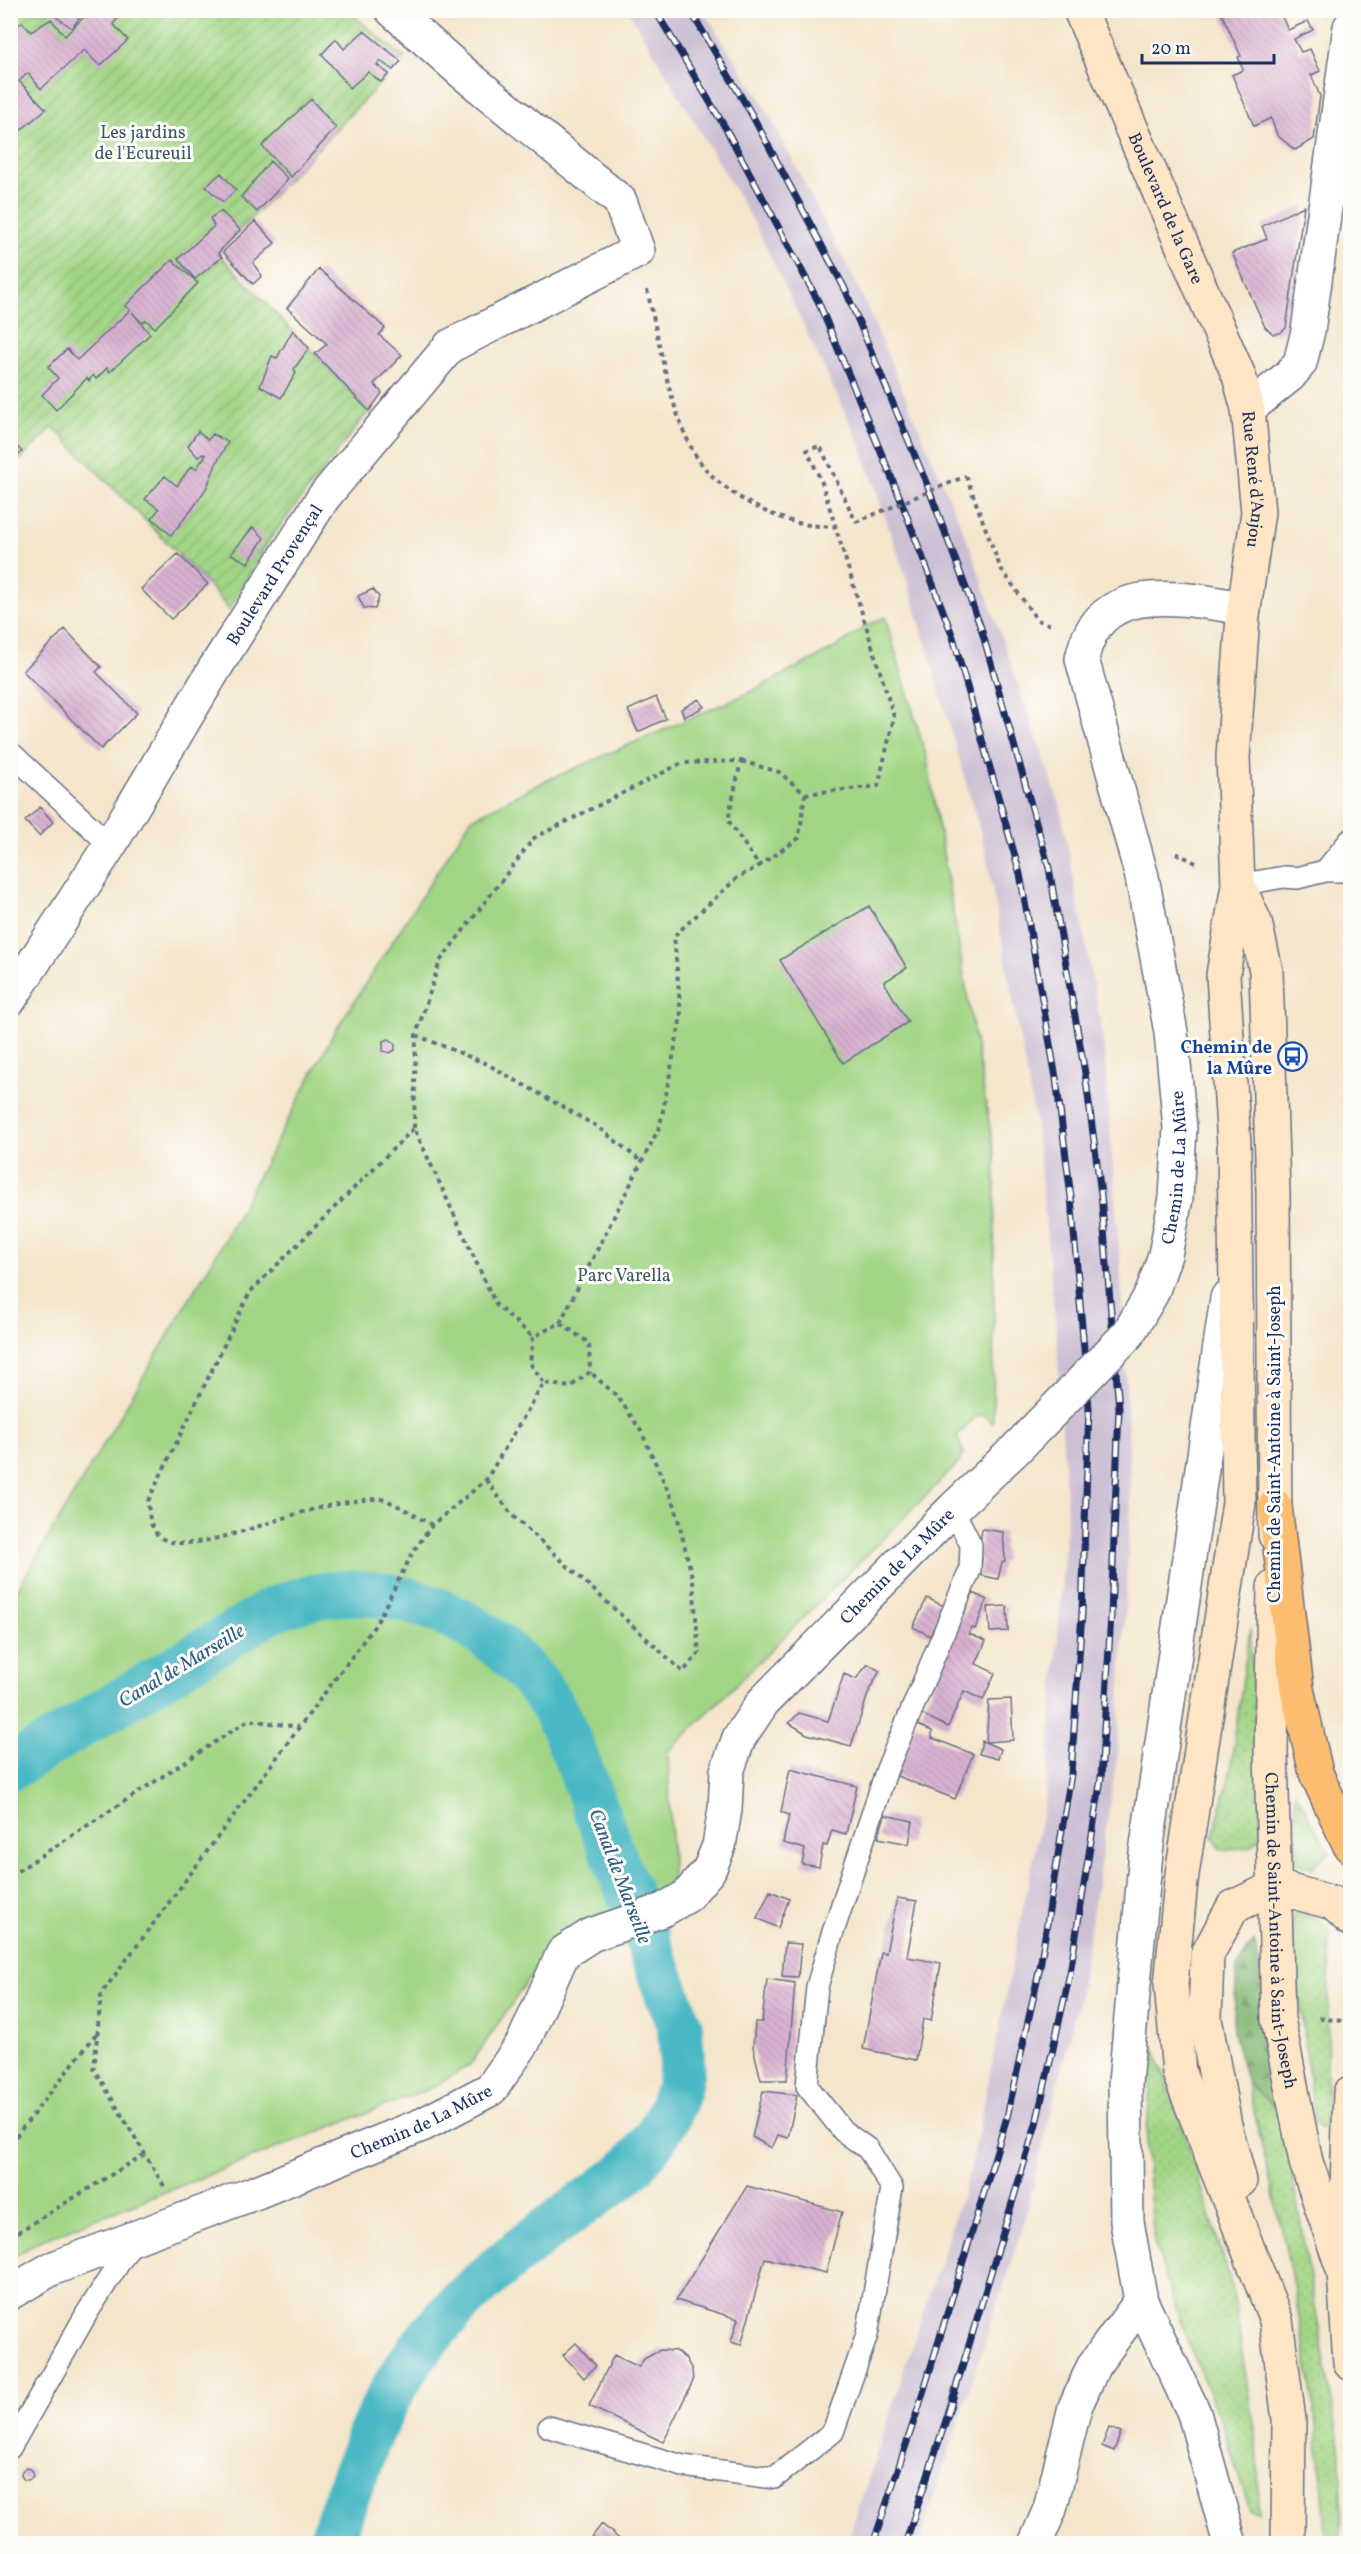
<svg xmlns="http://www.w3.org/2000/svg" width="1361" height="2554" viewBox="0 0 1361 2554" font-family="Vollkorn,serif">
<defs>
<pattern id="grass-dots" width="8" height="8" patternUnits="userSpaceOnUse" patternTransform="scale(1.5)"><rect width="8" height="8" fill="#a2d585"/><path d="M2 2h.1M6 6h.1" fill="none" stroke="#8bb775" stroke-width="1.8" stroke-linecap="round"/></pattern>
<pattern id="forest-firs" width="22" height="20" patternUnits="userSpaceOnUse" patternTransform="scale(1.5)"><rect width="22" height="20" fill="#81b672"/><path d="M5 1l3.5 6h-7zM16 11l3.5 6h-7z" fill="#699461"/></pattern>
<pattern id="garden-furrows" width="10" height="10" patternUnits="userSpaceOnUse" patternTransform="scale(1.5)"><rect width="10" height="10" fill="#a2d585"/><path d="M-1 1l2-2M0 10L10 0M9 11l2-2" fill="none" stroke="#8bb775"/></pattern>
<pattern id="building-back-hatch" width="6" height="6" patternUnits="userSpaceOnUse" patternTransform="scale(1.5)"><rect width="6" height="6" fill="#d9b2d1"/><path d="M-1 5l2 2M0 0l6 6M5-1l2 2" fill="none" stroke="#ba99b6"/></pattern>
</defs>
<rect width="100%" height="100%" fill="#fdfcf7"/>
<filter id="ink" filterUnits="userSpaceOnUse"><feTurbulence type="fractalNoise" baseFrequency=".0167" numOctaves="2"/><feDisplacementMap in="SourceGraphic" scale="12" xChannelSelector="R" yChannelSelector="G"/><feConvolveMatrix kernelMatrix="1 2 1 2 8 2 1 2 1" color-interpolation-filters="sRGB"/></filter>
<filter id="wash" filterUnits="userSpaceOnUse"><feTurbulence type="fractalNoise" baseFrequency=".008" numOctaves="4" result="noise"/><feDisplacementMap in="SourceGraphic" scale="24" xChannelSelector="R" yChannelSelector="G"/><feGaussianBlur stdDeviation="1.35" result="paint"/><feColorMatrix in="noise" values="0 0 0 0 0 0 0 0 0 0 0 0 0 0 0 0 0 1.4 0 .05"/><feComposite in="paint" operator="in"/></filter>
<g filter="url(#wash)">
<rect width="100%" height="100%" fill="#f4e5cb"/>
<path fill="#ccbfd4" d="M629,11H703L759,96L860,291L970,547L1060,805L1103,1038L1120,1259L1131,1496L1117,1759L1079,1997L1023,2226L919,2543H847L971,2168L1046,1796L1067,1516L1057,1340L1036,1125L985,848L911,593L861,446L757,228Z"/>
<path fill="url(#grass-dots)" stroke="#5e8272" stroke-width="1.5" d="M1250,1628L1262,1835L1250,1847L1221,1850L1213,1836L1229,1778Z
M1295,1792L1330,1853L1315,1863L1314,1868L1296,1863Z
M1299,1912L1318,1919L1330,1933L1326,2124L1321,2129L1315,2124L1296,1973L1293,1915Z
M1153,2045L1181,2121L1232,2286L1258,2456L1259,2512L1250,2510L1224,2430L1184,2332L1154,2242L1146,2146Z
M1247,2083L1281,2112L1339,2442L1343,2515L1338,2543H1326C1320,2388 1284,2234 1247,2083Z"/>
<path fill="url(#forest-firs)" stroke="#4e7268" stroke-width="1.5" d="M1254,1941L1264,1982L1281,2112L1247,2083L1233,2032L1237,1967Z"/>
<path fill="#a2d585" stroke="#5e8272" stroke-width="1.5" d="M885,617L927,759L995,1157L993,1423L982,1414L975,1417L957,1436L964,1453L958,1464L668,1752L673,1894L562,1934L548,1943L536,1968L471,2064L433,2087L37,2242L11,2259V1600L221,1246L334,1033L471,819L541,783L746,694L833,649L865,627Z"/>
<path fill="url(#garden-furrows)" stroke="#5e8272" stroke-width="1.5" d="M11,11H348L404,58L218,253L369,411L269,540L229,610L208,584L53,427L11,469Z"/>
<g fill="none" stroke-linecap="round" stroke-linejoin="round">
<path stroke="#4ab8c4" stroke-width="46" d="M10,1768L274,1609C287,1605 300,1599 313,1597C407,1577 515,1633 558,1717C577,1754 590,1797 606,1836C631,1899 656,1963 680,2027C680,2038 682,2049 682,2059C681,2104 654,2147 622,2176C532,2239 436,2304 385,2404C362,2448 347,2497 330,2544"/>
</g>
<g id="blocks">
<path fill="url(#building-back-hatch)" d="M52,10H80L83,13L72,28L51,13Z
M91,10H126L113,24L128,40L100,66L84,50L41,89L28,73L19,81L46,109L21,130L13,122L10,125V32L22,22L31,32L51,19L65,36Z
M1220,10H1279L1288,30L1308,21L1313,30L1294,39L1301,52L1310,49L1320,71L1311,75L1320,96L1314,139L1295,150L1277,135L1271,118L1254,126L1232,75L1243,70L1238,57L1241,56Z
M1316,10H1333L1320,17Z
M364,31L401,61L393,70L380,61L377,65L389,74L381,82L368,72L350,88L322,54L336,39L344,49Z
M311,99L336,128L291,177L262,146Z
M270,161L288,179L257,212L241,197Z
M221,173L236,190L223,202L206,187Z
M1304,206L1286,328L1280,333L1273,334L1265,327L1232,253L1267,239L1262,226Z
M221,211L240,230L218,253L222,257L195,279L178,259L214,226L210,218Z
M255,221L275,243L253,263L262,276L253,284L223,252Z
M172,260L198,283L155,328L146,320L142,323L132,312L150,334L110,372L107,368L96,379L93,375L89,381L87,378L56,410L42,395L58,378L48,367L67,349L77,360L130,310L125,306Z
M319,269L385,328L379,335L402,355L374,384L382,393L369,411L315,354L327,344L287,308Z
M293,330L309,348L294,369L296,373L281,398L260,386L272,356L277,358Z
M198,431L208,440L213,434L228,442L216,464L207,487L193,508L171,535L152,518L159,509L145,499L165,476L177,486L191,466L196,469L206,455L203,454L198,457L188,446Z
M10,439L22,452L10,462Z
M253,527L264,538L248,563L231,554Z
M178,554L208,584L171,619L141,589Z
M373,589L379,597L375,609L364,608L358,596Z
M65,629L101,667L96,672L137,713L101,749L23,671Z
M656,697L666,719L638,732L628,710Z
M699,699L704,707L684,717L681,709Z
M40,807L53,822L39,836L25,821Z
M869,906L907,968L884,982L908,1022L843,1063L780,960Z
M389,1039L395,1043V1050L390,1053L383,1051V1041Z
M982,1529L1003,1532L1005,1561L1002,1562L998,1579L979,1575L982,1559H978Z
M973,1593L987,1600L975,1629L972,1628L969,1634L986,1641L976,1664L995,1673L983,1700L964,1691L948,1727L921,1714Z
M927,1598L944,1606L930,1636L913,1627Z
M1007,1606L1008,1631L990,1632L988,1607Z
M868,1664L880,1671L870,1688L851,1746L807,1734L789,1723L799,1713L828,1721L844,1674L856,1679Z
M1011,1699L1013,1740L986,1742L989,1700Z
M915,1724L932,1731V1738L973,1754L955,1799L897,1776Z
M982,1741L1001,1749L998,1759L979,1754Z
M790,1769L857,1786L846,1834L832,1830L827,1846L823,1845L819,1867L802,1864L805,1849L783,1843L789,1815L781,1812Z
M885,1815L913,1821L909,1844L878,1838Z
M770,1891L789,1899L778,1928L757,1918Z
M897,1898L917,1901L907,1957L941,1963L931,2021L923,2019L916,2060L863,2049L881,1952L886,1953Z
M785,1943L801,1944L798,1977L782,1976Z
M767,1979L795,1983L787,2080H761L753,2047L755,2022H762Z
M763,2091L797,2095L788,2138L778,2135L772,2148L752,2137Z
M747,2186L842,2212L826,2273L765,2258L741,2345L731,2342L738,2319L676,2300Z
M576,2343L596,2366L584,2378L563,2355Z
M660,2350L675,2351L686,2359L692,2370L693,2381L663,2442L589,2406L614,2355L639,2367L644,2359Z
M1109,2428L1121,2432L1114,2451L1102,2446Z
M21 2474a6 6 0 1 1 12 0a6 6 0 1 1-12 0Z
M602,2524L625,2544H586Z"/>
</g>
</g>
<g filter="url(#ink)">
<use href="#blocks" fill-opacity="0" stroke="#676f84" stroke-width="1.5"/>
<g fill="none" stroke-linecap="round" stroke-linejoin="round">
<defs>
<path id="service" d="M10,752L110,845
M1325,871L1350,840
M1238,885L1284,877L1297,878L1325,871H1350
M549,2427L683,2466L774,2478L833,2432L867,2335L892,2188L868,2149L843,2131L807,2086L817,1987L831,1938L887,1769L970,1570L971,1545L953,1509
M10,2448L87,2313L135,2238"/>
<g id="minor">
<path d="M1248,409L1289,376L1300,363L1308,331L1350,27"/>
<path id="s1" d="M10,999L110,845L215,668L323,498L450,346L638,251L620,201L462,72L392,10"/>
<path d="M1227,1298L1146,1852L1125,2083L1127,2222L1141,2301L1194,2413L1230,2544"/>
<path id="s2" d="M1128,1334L1152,1293L1165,1255L1176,1198L1180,1128L1171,1032L1142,877L1082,659C1098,577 1184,599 1244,608"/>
<path id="s3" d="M10,2293L51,2269L257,2192L424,2124L491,2089L523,2043L563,1953L591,1935L663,1910L687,1896L709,1870L719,1846L725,1809L727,1771L739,1738L763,1702L953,1509L1015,1450"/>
<path d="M1035,2544L1050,2509L1075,2407L1094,2365L1141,2301"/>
</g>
<g id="secondary">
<path id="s4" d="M1080,10L1239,376L1248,409L1258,512L1243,616L1233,757L1238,885L1223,975L1234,1145L1239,1503L1181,1881L1171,1984L1179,2073L1276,2320L1289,2420L1288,2536L1290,2544"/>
<path d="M1238,885L1255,922L1266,971L1273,1192L1275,1535"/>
<path id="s5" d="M1274,1587L1271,1751L1278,2019L1306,2162L1344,2272L1350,2363"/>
<path d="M1240,2181L1225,2125L1205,2019L1207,1955L1233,1907L1276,1887L1333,1903L1350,1919"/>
<path d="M1345,2252L1350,2093"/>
</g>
<path id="motorway" d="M1275,1506L1297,1689L1316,1773L1350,1846"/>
</defs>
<use href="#service" stroke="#676f84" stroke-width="24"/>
<use href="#minor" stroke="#676f84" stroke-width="36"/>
<use href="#secondary" stroke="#676f84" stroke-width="36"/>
<use href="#motorway" stroke="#676f84" stroke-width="36"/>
<path stroke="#676f84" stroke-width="4" stroke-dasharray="4.5 4.5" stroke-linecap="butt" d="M647,290C660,342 667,400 692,449C711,486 759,513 798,523C810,526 823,526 835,527
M966,476L1000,567L1037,620L1051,625
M805,794L878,786L894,717L822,483L807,450L820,446L856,522
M1176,853L1196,863
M416,1035L487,1064L598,1127L642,1162
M414,1128L416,1035L440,961L534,838L682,763L741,761L728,820L759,866L799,838L805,794L779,772L741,761
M560,1323L660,1126L681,1016L674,936L737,878L759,866
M486,1480L512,1515L683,1672L699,1653L693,1581L675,1506L641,1431L618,1397L590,1372
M432,1525C420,1519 390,1499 379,1499C360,1499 330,1505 311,1510C279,1517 195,1554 165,1540C150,1533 149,1516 148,1501L250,1292L414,1128L496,1305L533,1337
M10,1876L249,1720L299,1727
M1319,2018L1350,2022
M10,2144L97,2033
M164,2186L94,2069L101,1994L376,1624L413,1552L432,1525L486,1480L544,1383L570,1387L590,1372L589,1343L560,1323L533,1337L530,1363L544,1383
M10,2237L145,2154"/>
<use href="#service" stroke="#fff" stroke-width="21"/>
<use href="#minor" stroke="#fff" stroke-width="33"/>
<use href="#secondary" stroke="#fee5c5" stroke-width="33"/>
<use href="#motorway" stroke="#fcbd6f" stroke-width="33"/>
<defs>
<path id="rail" d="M655,10L726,129L818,301L900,498L953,637L1020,874L1056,1078L1071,1197L1089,1408L1082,1613L1071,1774L1040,1967L1007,2117L919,2406L873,2544
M690,10L752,115L845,289L928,487L981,628L1049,868L1085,1073L1101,1194L1119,1408L1111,1615L1101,1778L1070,1973L1036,2124L948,2414L905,2544"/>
</defs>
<use href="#rail" stroke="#1b2f5e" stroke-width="7"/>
<use href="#rail" stroke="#fdfcf7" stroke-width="4.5" stroke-dasharray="14" stroke-linecap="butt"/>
<defs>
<path id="minor-bridge" d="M1015,1450L1128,1334"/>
</defs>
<use href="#minor-bridge" stroke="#676f84" stroke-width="36" stroke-linecap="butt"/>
<path stroke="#676f84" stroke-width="4" stroke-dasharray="4.5 4.5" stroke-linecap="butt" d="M856,522L966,476"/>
<use href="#minor-bridge" stroke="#fff" stroke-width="33"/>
</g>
</g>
<defs>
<symbol id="bus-ring" viewBox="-11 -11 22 22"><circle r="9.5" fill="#fdfcf7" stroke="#1a4fb4" stroke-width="1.5"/><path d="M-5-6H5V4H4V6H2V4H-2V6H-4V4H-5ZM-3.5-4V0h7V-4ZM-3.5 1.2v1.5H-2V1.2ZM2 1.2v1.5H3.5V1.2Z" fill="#1a4fb4"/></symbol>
</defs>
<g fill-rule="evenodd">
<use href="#bus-ring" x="1276" y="1040" width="33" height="33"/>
</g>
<g text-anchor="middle" stroke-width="6" stroke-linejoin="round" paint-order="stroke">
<g font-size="18" fill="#3d5868" stroke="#fdfcf7">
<text x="143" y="138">Les jardins<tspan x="143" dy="21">de l'Ecureuil</tspan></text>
<text x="624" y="1281">Parc Varella</text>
</g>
<g font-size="18" fill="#1b2f5e" stroke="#fdfcf7">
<text dy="6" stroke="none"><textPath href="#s4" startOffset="216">Boulevard de la Gare</textPath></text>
<text dy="6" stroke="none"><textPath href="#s4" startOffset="504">Rue René d'Anjou</textPath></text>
<text dy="6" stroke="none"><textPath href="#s1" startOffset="500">Boulevard Provençal</textPath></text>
<text dy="6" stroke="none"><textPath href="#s2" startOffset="176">Chemin de La Mûre</textPath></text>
<text transform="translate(1274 1444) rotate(-90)" y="6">Chemin de Saint-Antoine à Saint-Joseph</text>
<text dy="6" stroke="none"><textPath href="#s3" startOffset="1220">Chemin de La Mûre</textPath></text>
<text dy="6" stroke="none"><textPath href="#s5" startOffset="344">Chemin de Saint-Antoine à Saint-Joseph</textPath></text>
<text dy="6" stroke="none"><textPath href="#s3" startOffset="446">Chemin de La Mûre</textPath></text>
</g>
<g font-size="18" font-weight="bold" fill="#164399" stroke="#fdfcf7" text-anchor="end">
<text x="1272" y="1053">Chemin de<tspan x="1272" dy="21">la Mûre</tspan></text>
</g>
<g font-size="20" font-style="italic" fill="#2b5f82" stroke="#fdfcf7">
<text transform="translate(181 1665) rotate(-31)" y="7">Canal de Marseille</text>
<text transform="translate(621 1876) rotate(69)" y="7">Canal de Marseille</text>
</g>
</g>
<rect width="1361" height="2554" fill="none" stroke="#fdfcf7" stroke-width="36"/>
<path d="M1142 54v9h132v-9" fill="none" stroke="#1b2f5e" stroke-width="3"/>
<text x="1151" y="54" font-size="18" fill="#1b2f5e" stroke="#fdfcf7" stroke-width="4.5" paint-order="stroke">20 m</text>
</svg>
